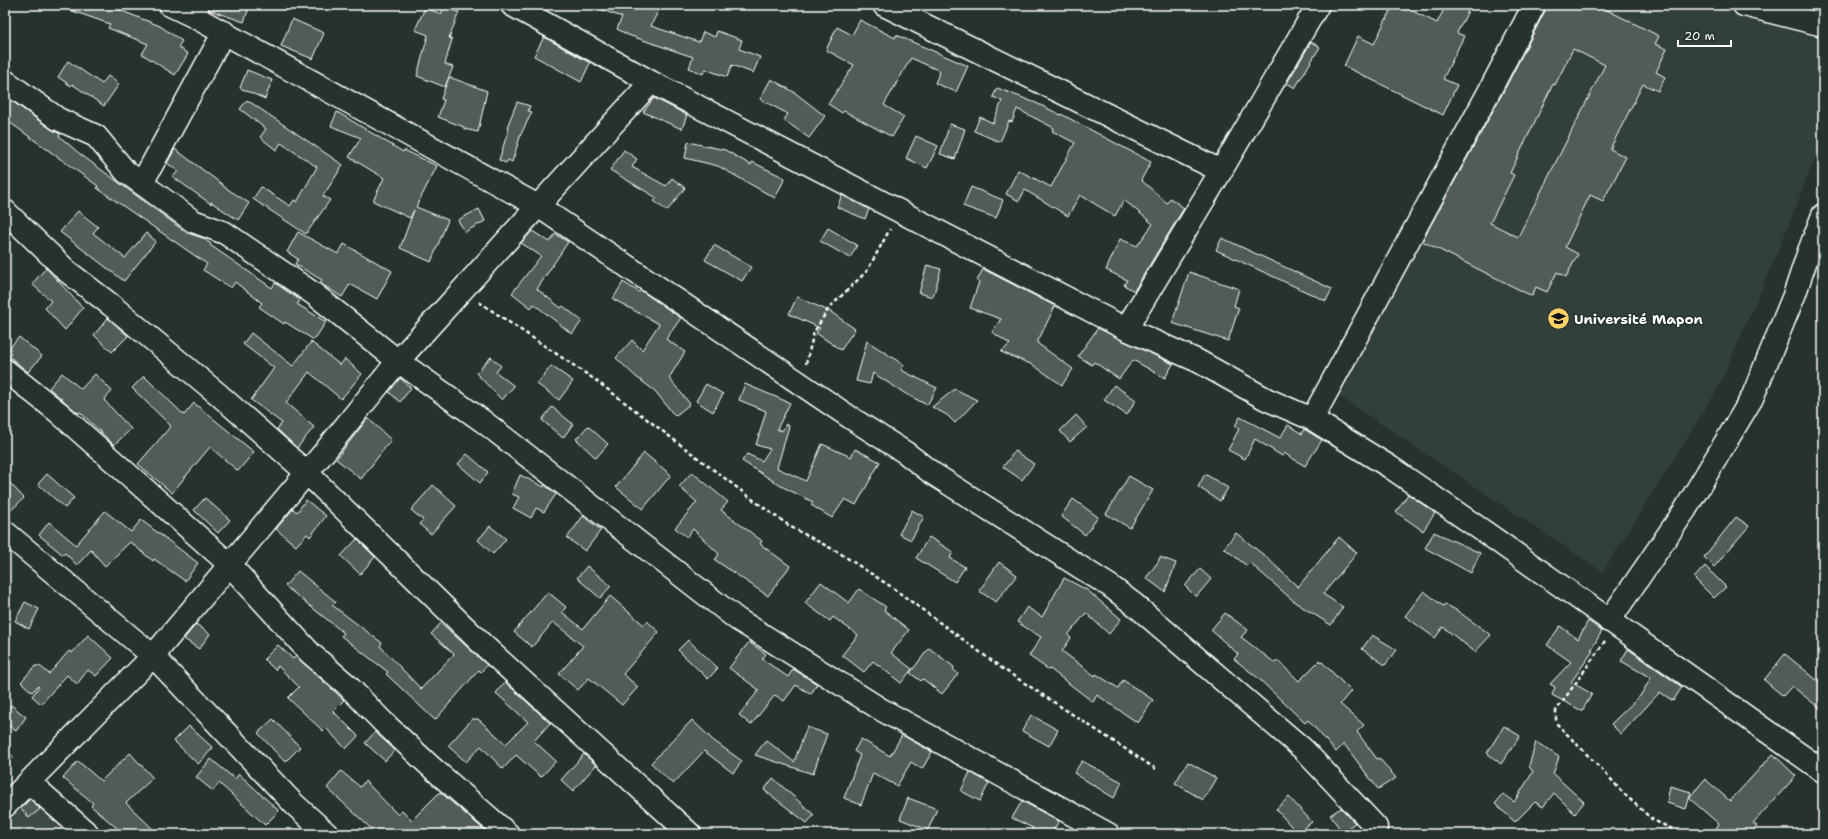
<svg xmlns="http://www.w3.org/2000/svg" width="1828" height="839" viewBox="0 0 1828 839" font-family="'Shantell Sans',sans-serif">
<rect width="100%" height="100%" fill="#26332d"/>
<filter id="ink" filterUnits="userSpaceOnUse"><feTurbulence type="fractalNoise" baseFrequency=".025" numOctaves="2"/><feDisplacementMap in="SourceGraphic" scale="8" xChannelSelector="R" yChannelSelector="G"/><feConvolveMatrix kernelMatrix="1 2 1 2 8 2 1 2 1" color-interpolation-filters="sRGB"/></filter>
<g filter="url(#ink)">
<path fill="#333f3a" d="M1536,5H1730L1823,36V138L1779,249L1717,390L1603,572L1327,388Z"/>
<path fill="#3e4944" stroke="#9ea4a2" d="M5,749L14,757L5,766Z
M28,784L77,834H5V804Z"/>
<path fill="#515c57" stroke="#fff" fill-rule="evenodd" d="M62,5H107L160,26L182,41L178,47L188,54L175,75L142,54L148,44L108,28L110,24L61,7Z
M210,5H250L244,22L209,10Z
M594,5H661L651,26L699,42L703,32L715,37L717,31L742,40L739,49L760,57L753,73L732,65L727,77L705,69L703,74L689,68L693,57L628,35L617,29L622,17L594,7Z
M1393,5H1400L1437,23L1446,5H1471L1457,33L1464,36L1443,79L1457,85L1443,115L1344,66L1358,36L1374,44Z
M1546,5H1597L1659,36L1655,44L1667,49L1656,72L1665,77L1658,91L1643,84L1610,149L1626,157L1603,201L1590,195L1565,247L1578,254L1566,277L1557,272L1547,292L1536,287L1532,296L1422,241L1501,96L1545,11ZM1573,49L1605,65L1518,237L1490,223L1514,175L1510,173L1553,84L1555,85Z
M444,7L459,12L449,38L452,39L445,64L453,67L445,87L417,76L428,35L415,30L425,8L441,14Z
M292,19L324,33L313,59L281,46Z
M860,20L895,38L896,35L968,66L956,92L935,83L940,71L911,58L884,105L904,117L892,137L844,111L842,113L828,104L854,65L826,50L837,27L852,35Z
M544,37L590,63L581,82L534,56Z
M1311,42L1320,47L1295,88L1287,83Z
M68,61L102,84L108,76L119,84L104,106L72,84L71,86L58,77Z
M247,70L272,80L265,99L240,88Z
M449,77L487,91L478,132L464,129V127L438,117L444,100L441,99Z
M771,79L794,92L825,116L809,138L784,120L788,114L760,99Z
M997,88L1036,103L1061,115V114L1151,162L1141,180L1167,203L1170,198L1184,208L1134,291L1124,285L1127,280L1106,270L1120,239L1137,246L1153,224L1124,200L1115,216L1080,195L1068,216L1025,190L1019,201L1006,194L1018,170L1051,187L1075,143L1052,131L1054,128L1017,109L1012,122L1009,121L1000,142L974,131L980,117L993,123L1002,101L993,97Z
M5,96L51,129L60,134L59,136L80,154L187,233L203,238L211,244L210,245L272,288L275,283L300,300L297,304L326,322L314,340L285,322L284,324L259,307L262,303L235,282L231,288L203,270L207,264L97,188L98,186L5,119Z
M654,98L687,115L682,129L643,112Z
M247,100L343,165L323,196L330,200L306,234L253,199L261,187L290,206L294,200L297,202L317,167L281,143L276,150L260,137L266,129L240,109Z
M517,102L530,106L528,111L532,112L521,134L512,162L508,160L506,163L499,160L509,128L507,127Z
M337,112L403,152L404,150L437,166L416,207L448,220L431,262L400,248L414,210L410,218L373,201L384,178L349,157L361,138L331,126Z
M950,124L965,129L955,159L940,154Z
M916,136L938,146L927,168L906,158Z
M688,142L725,150L751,165L752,162L785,178L775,198L718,166L685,158Z
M175,149L223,185V186L249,203L238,220L211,202V204L173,177L178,171L167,163Z
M624,150L637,159L632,167L666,186L672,178L685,188L667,211L654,201L657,198L610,170Z
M971,187L1003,200L996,218L963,206Z
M842,195L869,209L865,219L837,207Z
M479,209L485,221L465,232L458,220Z
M78,211L98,227L93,233L125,258L146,233L156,241L124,281L60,232Z
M828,228L857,245L850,258L820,241Z
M532,231L550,242L555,234L568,242L537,289L561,308L563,306L582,321L572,334L534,304L531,308L512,293L541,256L521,243Z
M298,232L338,254L344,244L392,271L377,299L350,284L342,297L320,283L322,280L295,264L298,259L287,252Z
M1222,238L1332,289L1326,301L1216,250Z
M714,245L751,267L742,281L705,260Z
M927,265L941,269L933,297L919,293Z
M46,268L83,308L65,330L45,308L51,301L32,284Z
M983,269L1055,306L1037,343L1073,369L1062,385L1033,365L1001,352L1010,344L992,332L1001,319L970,308L979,282L977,281Z
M1189,272L1239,289L1234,306L1239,308L1228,341L1172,323Z
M623,282L639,292L640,290L681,318L666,339L685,352L669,378L690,404L675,416L655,391L635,376L616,358L632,340L642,350L659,324L613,299Z
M797,297L831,312L855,329L841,350L816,333L820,328L789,314Z
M108,318L128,336L112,352L94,335Z
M1098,328L1173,364L1165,378L1133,360L1119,379L1094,362L1092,365L1078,356Z
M251,333L293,366L311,342L340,365L345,359L362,374L341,399L309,372L286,403L314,427L297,448L277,429L282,423L251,400L274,368L243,344Z
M19,337L42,356L28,372L5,353Z
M867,341L904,365L901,370L937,388L927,405L906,394L873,373L870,384L856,381Z
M491,357L501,366L496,372L514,386L502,400L476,373Z
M551,366L573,381L559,400L537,384Z
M62,373L81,389L95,374L112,391L104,400L131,429L114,445L80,412L78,413L49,388Z
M144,376L184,415L194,403L254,452L238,471L210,447L172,493L138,464L171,426L132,388Z
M400,378L411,388L400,402L389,392Z
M706,384L723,394L713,412L696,401Z
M745,384L790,403L777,429L782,431L786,424L789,426L777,468L806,481L822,444L851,457L855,449L880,462L856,505L845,499L832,518L811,505L813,502L781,486L742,461L747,454L762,461L770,449L756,445L766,411L739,400Z
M1114,385L1136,400L1127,415L1104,400Z
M955,389L977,400L955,423L947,415L932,407Z
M552,407L573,424L563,438L542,420Z
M1076,415L1087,427L1070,442L1060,431Z
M1240,417L1280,438L1288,425L1302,434L1304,429L1322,440L1305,466L1284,453L1282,456L1255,439L1245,459L1228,450L1239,429L1235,426Z
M368,418L391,440L361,479L336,459Z
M588,426L608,444L596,458L576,439Z
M1015,451L1034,464L1022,480L1003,467Z
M644,453L671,475L643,509L616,487Z
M467,454L488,472L480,483L458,464Z
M692,472L728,502L721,510L762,541L760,544L790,566L768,596L715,560L719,554L693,529L687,537L675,528L697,502L679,487Z
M47,474L74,498L65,508L38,484Z
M1205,474L1228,488L1220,501L1198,487Z
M520,475L544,487L545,485L556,494L544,512L536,508L531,518L513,508L519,497L512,494Z
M1129,476L1153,490L1130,528L1106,514Z
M5,478L24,498L5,516Z
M433,485L456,506L431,534L419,524L423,520L411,510Z
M1408,494L1435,513L1423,531L1396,512Z
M205,498L230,520L218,533L194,510Z
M1073,499L1098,517L1085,535L1061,516Z
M306,500L326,516L310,537L307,534L296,546L276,529L293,509L297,512Z
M912,510L924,517L911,540L899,534Z
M105,511L131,532L141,520L198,563L185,581L154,559L153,561L130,542L105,566L91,550L77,565L65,553L63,555L39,535L49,522L76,545Z
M583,516L601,530L585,551L567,538Z
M1736,517L1749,526L1714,567L1704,557Z
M490,526L506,539L493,554L478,540Z
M1434,532L1480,553L1471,573L1425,548Z
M1236,533L1265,556L1298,587L1339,537L1357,553L1323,594L1343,607L1331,625L1296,603L1250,563L1247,566L1224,548Z
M929,537L953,552L950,558L965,567L955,582L916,558Z
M357,539L375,557L360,574L341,556Z
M1160,557L1176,563L1165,592L1146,578L1158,562Z
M999,562L1017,575L996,602L979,591Z
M587,566L611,586L600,598L577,578Z
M1705,566L1726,587L1714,598L1694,578Z
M1200,569L1211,579L1196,597L1185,586Z
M298,571L336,602L332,605L382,643L380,646L421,689L454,654L431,634L441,623L487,665L481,672L479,670L435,720L386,674L388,672L341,636L344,633L285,586Z
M1064,578L1087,590L1121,619L1109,634L1086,613L1068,635L1071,638L1062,651L1095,676L1096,674L1118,688L1123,680L1153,700L1138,723L1097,695L1093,702L1050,669L1049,670L1029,656L1041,637L1017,622L1027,607L1042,617Z
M821,582L849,603L859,589L886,607L884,610L909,630L891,653L912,669L901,683L873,661L864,672L842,655L858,635L833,617L830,621L805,603Z
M1424,591L1443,606L1445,604L1456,610L1491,635L1475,652L1443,627L1435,638L1405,616Z
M548,592L566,607L562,612L583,629L610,596L644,625L647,621L659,632L623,674L638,687L622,705L589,678L578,690L559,674L583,646L553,622L532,647L514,632Z
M25,602L39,609L29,629L15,621Z
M1225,613L1248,630L1241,637L1275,663L1277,660L1299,681L1320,660L1351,691L1340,704L1364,725L1357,732L1377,759L1379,758L1396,778L1378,789L1344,744L1336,752L1308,720L1305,723L1258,678L1234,659L1238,654L1211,630Z
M1588,621L1602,631L1591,650L1593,651L1571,682L1592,694L1582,711L1552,695L1555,687L1550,684L1571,662L1547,645L1560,626L1578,639Z
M196,624L210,634L199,649L184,639Z
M88,635L113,658L96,676L88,670L77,684L67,675L41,704L32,696L39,687L38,686L32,692L21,682L35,666H40L49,674L69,651L72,653Z
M1372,635L1397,650L1385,665L1362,649Z
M688,640L718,668L708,679L678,650Z
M749,642L766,654L762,659L788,677L793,669L817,684L811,694L796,685L784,701L775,695L751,725L739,715L759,690L729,668Z
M278,645L293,659L296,656L344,700L333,711L358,736L346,749L326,728L323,731L288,698L299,687L278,666L275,670L264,659Z
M929,648L954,667L953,669L958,674L942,694L923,679L921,681L910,673Z
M1628,649L1682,687L1673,701L1660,692L1621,734L1611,724L1640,696L1651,678L1621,661Z
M1785,654L1823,685V711L1792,686L1783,696L1764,680Z
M505,682L550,723L534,741L556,761L541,777L516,755L503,769L481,746L466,762L448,746L472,719H478L506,744L528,722L496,693Z
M11,705L26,717L16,731L5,723V713Z
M1031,715L1058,730L1049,746L1022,731Z
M273,719L300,747L285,762L258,733Z
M692,720L714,741L742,761L733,773L704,751L673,784L651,763Z
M189,726L213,748L198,764L174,741Z
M1504,726L1520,736L1501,764L1487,753Z
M807,727L827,734L813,774L755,755L766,740L794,762Z
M375,732L395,750L385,761L365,743Z
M902,735L932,752L922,769L911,762L897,786L873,773L861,805L844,798L860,755L854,751L861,739L890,756Z
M1536,742L1559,757L1553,774L1584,802L1575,814L1554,793L1543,807L1535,802L1515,822L1495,804L1503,794L1514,802L1533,772L1529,766Z
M130,753L153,778L126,803L158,834H124L91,806L93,803L63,778L78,761L101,781Z
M584,754L596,765L573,791L561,780Z
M1773,754L1796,776L1753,823L1757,826L1751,834H1712L1719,824L1689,798L1705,779L1730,801Z
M211,759L235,779L239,774L279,811L265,825L219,783L213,791L196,777Z
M1082,761L1122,782L1114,798L1074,773Z
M1188,762L1216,778L1203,800L1175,783Z
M341,771L360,787L365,781L398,815L402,810L412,820L440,792L489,834H377L327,788Z
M970,772L989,783L980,801L961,791Z
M773,778L814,815L807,823L764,790Z
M1670,786L1691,792L1686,809L1667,803Z
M1289,797L1312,822L1297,833L1276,809Z
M908,798L937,809L928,830L900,819Z
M30,799L40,809L29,818L21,808Z
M1022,801L1059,821L1051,834H1030L1033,828L1012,818Z
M1341,808L1355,823L1342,832L1330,815Z"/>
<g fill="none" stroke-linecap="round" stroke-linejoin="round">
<defs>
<path id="minor" d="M170,5L193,16
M512,5L651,82L1126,329L1221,171L884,5
M1744,5L1823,25
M5,81L58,119L96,136L126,172L193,221L225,233L314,294L398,361L484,422L737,619L882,710L1108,834
M651,82L538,206L851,418L906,453L932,473L1110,586L1135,605L1303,749L1376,827
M1221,171L1318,5
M142,183L224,32
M5,211L68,272L111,305L218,394L306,472L482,644L690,834
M1126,329L1198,361L1266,399L1312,419L1390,467L1489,535L1823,771
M5,370L58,412L229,564L310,653L346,684L383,722L430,766L508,834
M1312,419L1490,90L1534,5
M5,532L153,656L294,804L327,834
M1609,621L1685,510L1752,398L1795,293L1809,251L1823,215
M29,782L88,834
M5,806L153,656L326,450L398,361L538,206L193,16L198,5"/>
</defs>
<use href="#minor" stroke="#fff" stroke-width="25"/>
<path stroke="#fff" stroke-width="2.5" stroke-dasharray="4 3" stroke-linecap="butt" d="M479,302L594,379L756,502L791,527L838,552L890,586L1003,669L1156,769
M806,364L814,332L829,308L867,271L890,229
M1605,641L1556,711V723L1609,777L1623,793L1653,820L1683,834"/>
<use href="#minor" stroke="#26332d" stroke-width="22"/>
</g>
</g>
<defs>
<symbol id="university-disc" viewBox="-11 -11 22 22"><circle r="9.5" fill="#ffd166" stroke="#26332d"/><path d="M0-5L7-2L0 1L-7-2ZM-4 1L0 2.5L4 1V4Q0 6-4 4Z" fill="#111"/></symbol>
</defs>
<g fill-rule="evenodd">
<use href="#university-disc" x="1546" y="306" width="25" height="25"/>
</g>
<g text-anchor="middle" stroke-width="3" stroke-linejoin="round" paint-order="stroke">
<g font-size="14" font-weight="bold" fill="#fff" stroke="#26332d" text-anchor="start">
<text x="1574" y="324">Université Mapon</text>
</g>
</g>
<rect width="1828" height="839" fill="none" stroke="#26332d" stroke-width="20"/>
<rect x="10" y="10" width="1808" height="819" fill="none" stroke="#fff" stroke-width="1.5" filter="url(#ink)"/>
<path d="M1678 40v6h53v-6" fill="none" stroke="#ffffff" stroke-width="2"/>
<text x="1684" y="40" font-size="12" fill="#ffffff" stroke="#26332d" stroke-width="3" paint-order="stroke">20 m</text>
</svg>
